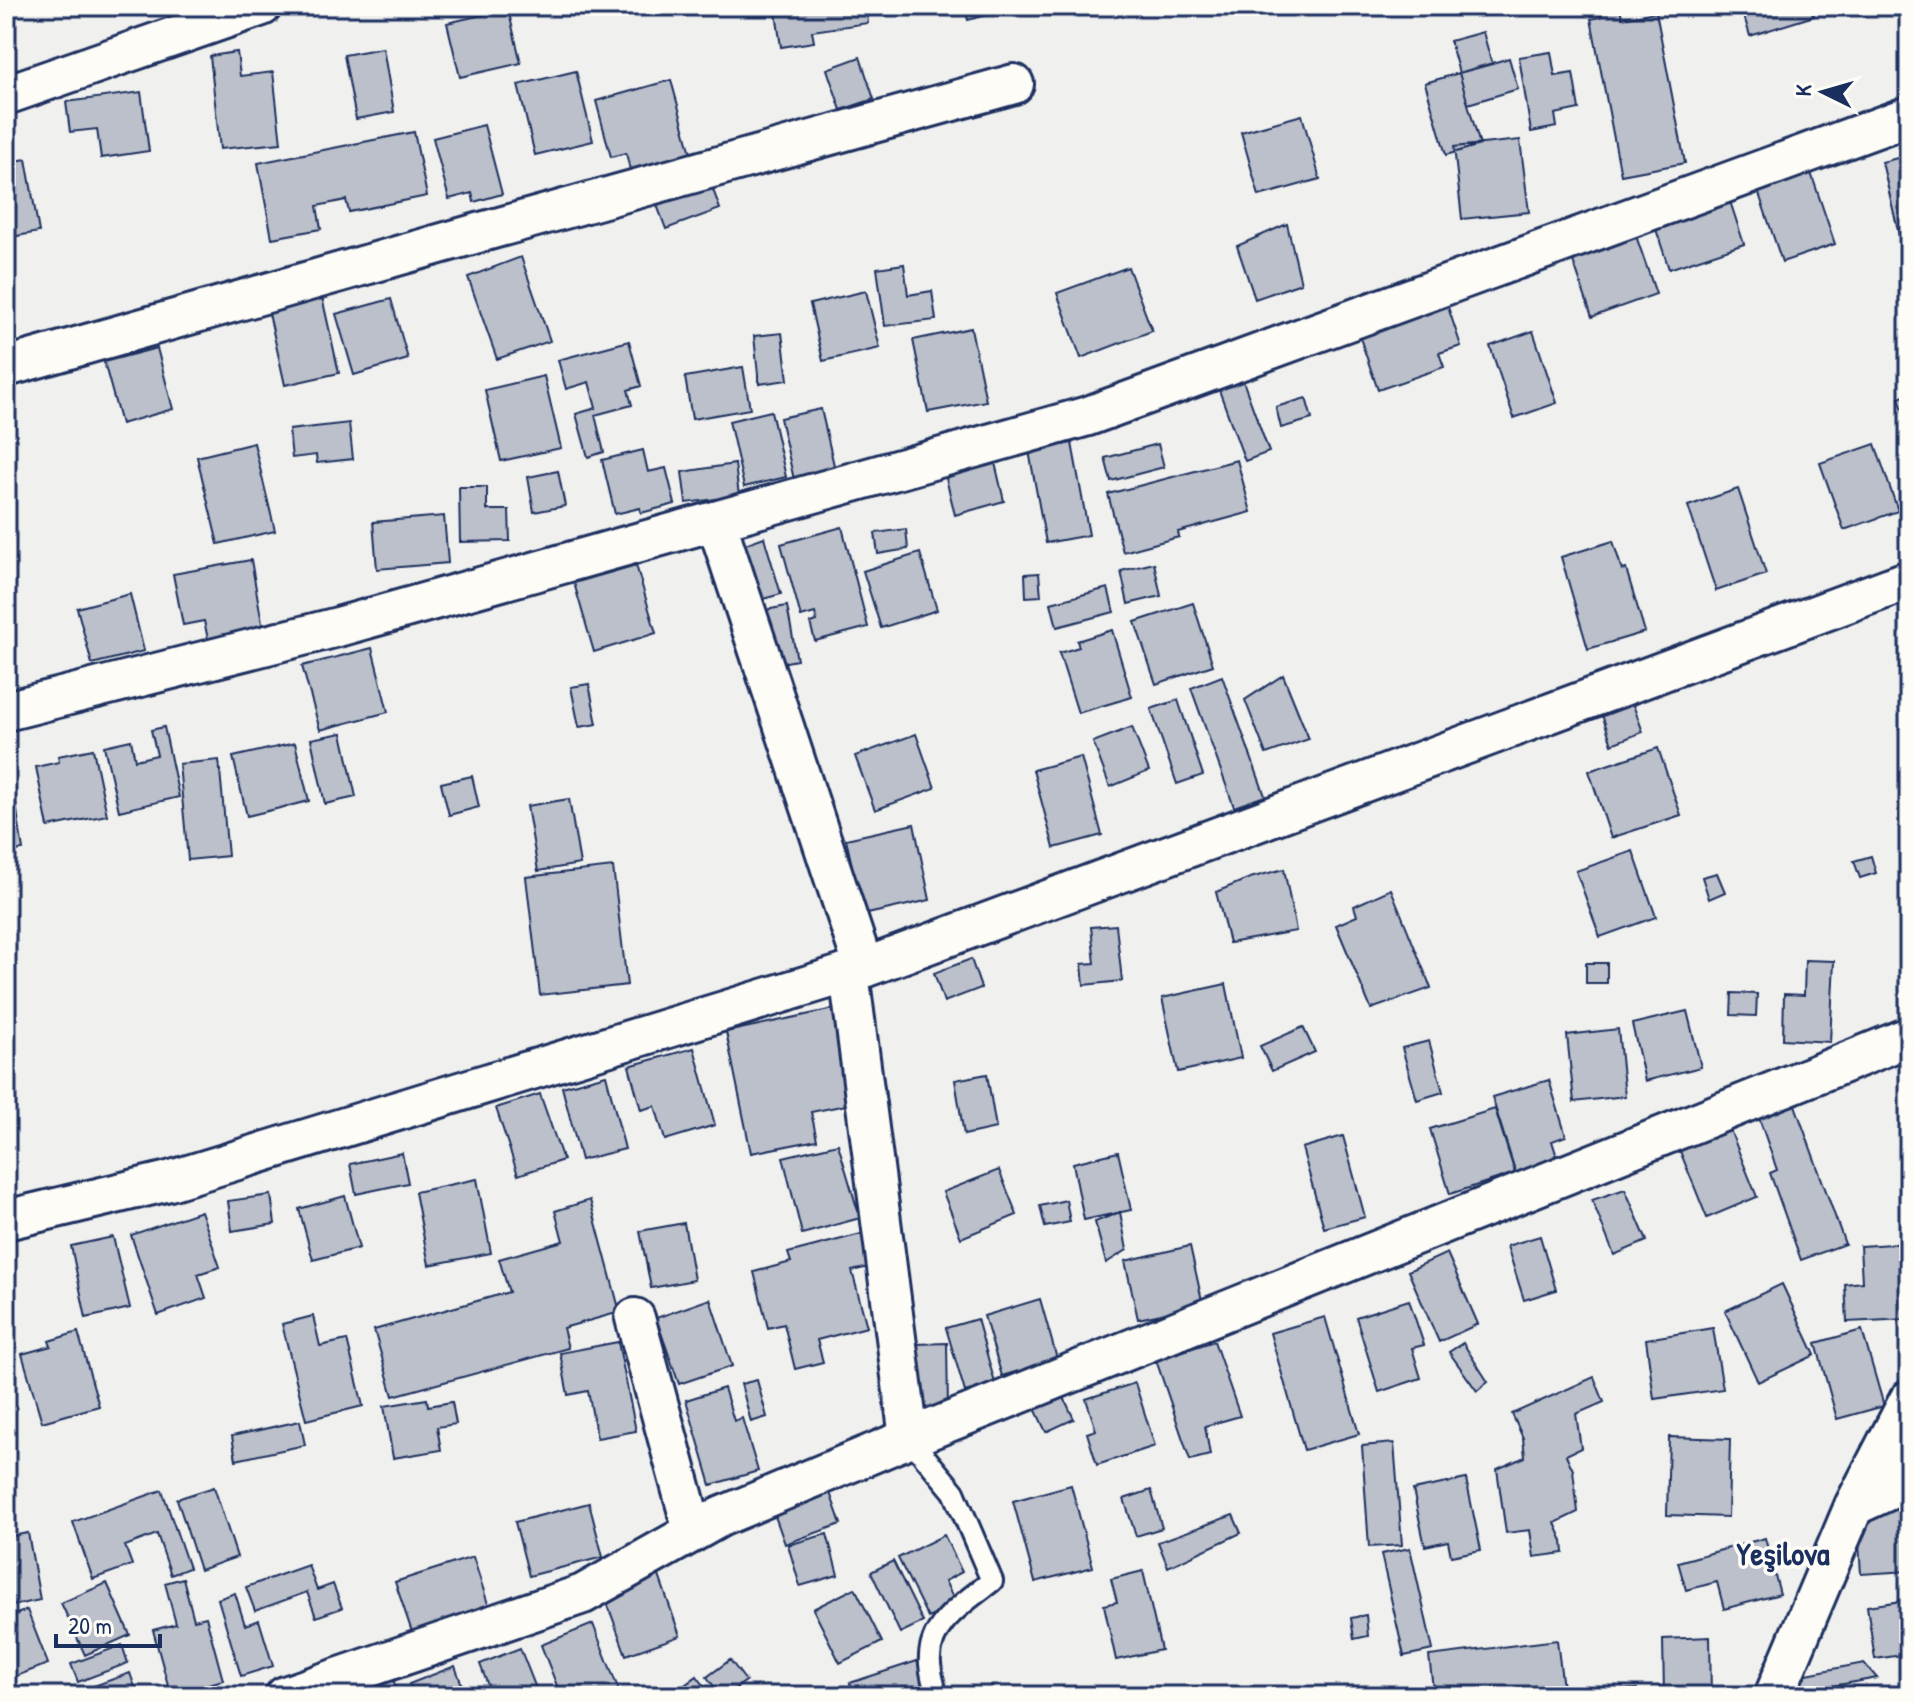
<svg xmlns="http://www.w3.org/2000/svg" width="1915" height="1702" viewBox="0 0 1915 1702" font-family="'Patrick Hand',sans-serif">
<rect width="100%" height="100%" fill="#f0f0ee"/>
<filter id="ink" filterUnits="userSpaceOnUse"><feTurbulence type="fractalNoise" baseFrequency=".0125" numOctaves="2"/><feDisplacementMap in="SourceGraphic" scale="16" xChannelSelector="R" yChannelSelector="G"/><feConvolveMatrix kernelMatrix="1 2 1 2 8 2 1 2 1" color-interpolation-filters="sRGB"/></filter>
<g filter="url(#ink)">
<path fill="#bbc0ca" stroke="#1b2f5e" stroke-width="2" d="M177,6H207L179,16Z
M775,6H866L868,23L812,31L814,42L781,47Z
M964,6H1019L968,20Z
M1599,6H1620L1622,18L1656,12L1685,163L1621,175L1591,19L1601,17Z
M1741,6H1811L1814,16L1750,36Z
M508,9L521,63L460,77L447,23Z
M1483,32L1492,64L1459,73L1450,41Z
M383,48L394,112L356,119L344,55Z
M237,52L240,76L273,72L281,143L220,149L210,56Z
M1551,52L1555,76L1573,73L1579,109L1555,114L1557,127L1531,132L1519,57Z
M860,57L874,99L841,110L827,69Z
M1509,58L1518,89L1468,104L1459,73Z
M576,71L593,141L535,155L518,85Z
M1459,73L1480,145L1446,155L1425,83Z
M671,80L692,157L631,174L626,153L611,157L596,101Z
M141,92L149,151L101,158L97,129L70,132L66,102Z
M1302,115L1320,179L1259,196L1241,132Z
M484,125L502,194L474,202L472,193L449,199L433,138Z
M414,132L427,196L349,212L346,200L317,206L321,229L272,238L258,163Z
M1520,140L1529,212L1462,219L1454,147Z
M1909,155V237L1900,239L1882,162Z
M26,159L39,232L6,238V163Z
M1808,164L1835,244L1782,262L1755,182Z
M711,184L720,209L666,229L657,205Z
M1727,192L1744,244L1669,269L1652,217Z
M1287,224L1301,283L1255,299L1237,246Z
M1634,230L1656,294L1592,317L1570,252Z
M521,257L550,341L497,359L468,277Z
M904,264L908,295L932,291L936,320L885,326L877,268Z
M1128,267L1152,331L1081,358L1057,293Z
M866,291L880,348L823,361L810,304Z
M322,297L339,373L285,385L268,309Z
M391,299L408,359L354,375L336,314Z
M1446,301L1461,346L1439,353L1444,367L1378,390L1358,332Z
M971,328L986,401L928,412L913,340Z
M1533,331L1557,403L1514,418L1490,346Z
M782,333L788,380L759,384L754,336Z
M629,341L641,386L628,390L632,405L595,415L604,452L588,457L576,414L596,408L589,382L566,389L558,360Z
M157,348L173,409L121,424L104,362Z
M743,367L750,409L692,419L685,377Z
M1239,370L1269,452L1245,461L1215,379Z
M544,376L561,448L501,461L485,390Z
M1909,394V429L1899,398Z
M1306,398L1312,419L1281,428L1276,407Z
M821,409L836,474L795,484L780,418Z
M771,411L786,477L744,487L729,421Z
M349,423L353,459L317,463L316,455L292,458L289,430Z
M254,443L275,531L218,544L197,457Z
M1072,443L1089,535L1046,543L1029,451Z
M1158,444L1164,467L1111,481L1105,458Z
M1875,444L1898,511L1844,530L1820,463Z
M643,450L648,472L666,468L675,504L641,513L640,508L615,514L602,460Z
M992,450L1004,501L955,515L942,462Z
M1237,460L1251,512L1178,532L1179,537L1123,552L1108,494Z
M735,464L739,496L686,503L682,472Z
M558,471L565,506L534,512L528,477Z
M459,487H487V510H509L510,541L460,542Z
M1738,489L1766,574L1716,591L1688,506Z
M444,516L448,563L377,569L373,522Z
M842,527L868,627L815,641L810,623L817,621L815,613L801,617L781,544Z
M906,529L908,549L878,554L875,533Z
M764,537L781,594L756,601L739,546Z
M1613,541L1622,570L1626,569L1645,632L1588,649L1561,557Z
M920,553L937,610L881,628L863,571Z
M251,560L263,629L208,639L204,621L183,625L173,574Z
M1154,563L1161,596L1128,604L1121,571Z
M636,565L656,633L594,652L574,583Z
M1039,573L1041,596L1026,597L1025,574Z
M1108,588L1114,612L1057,627L1051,603Z
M130,594L144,651L92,664L77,608Z
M1193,603L1213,665L1156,684L1135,622Z
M787,606L797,660L770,665L760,611Z
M1112,630L1132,697L1078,713L1059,653L1079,647L1077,641Z
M372,648L388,712L320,730L302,666Z
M1283,675L1309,739L1266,754L1245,700Z
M1222,676L1265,796L1234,807L1191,688Z
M589,684L597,724L579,727L571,687Z
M1178,700L1203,775L1177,784L1151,709Z
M1632,702L1643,732L1612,744L1601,712Z
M164,727L179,797L119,811L104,746L131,740L135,760L157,755L151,730Z
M1132,727L1149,771L1110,787L1093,742Z
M342,733L356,797L325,804L311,739Z
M916,734L935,788L875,810L855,756Z
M295,743L309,801L247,816L233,757Z
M1658,748L1681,815L1611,838L1589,771Z
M93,749L107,815L48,827L36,767L59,762L58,756Z
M1081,757L1102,835L1054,848L1033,770Z
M219,760L228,856L188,860L179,764Z
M472,776L479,807L449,815L441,783Z
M12,779L23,850L6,852V780Z
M569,799L580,864L538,871L527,806Z
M914,824L930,900L863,915L846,839Z
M1633,851L1656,917L1600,937L1576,871Z
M1871,856L1876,873L1860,878L1854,861Z
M613,867L627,985L540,995L526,877Z
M1284,869L1296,931L1229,943L1216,892L1250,878Z
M1717,873L1725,892L1709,899L1702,877Z
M1391,889L1431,988L1371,1009L1336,925L1357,916L1354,906Z
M1116,925L1122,981L1084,985L1082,964L1095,963L1091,927Z
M971,959L981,988L944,1002L934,973Z
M1805,960L1834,961L1830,1042L1783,1039L1784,994L1804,995Z
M1586,963H1607V983H1586Z
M1226,984L1241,1058L1178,1072L1162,998Z
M1732,993L1757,994L1756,1016L1731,1015Z
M843,1007L861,1102L811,1112L817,1140L751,1153L726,1032Z
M1687,1011L1701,1067L1645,1081L1632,1024Z
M1303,1027L1315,1052L1272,1071L1260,1046Z
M1618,1029L1625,1096L1574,1102L1567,1035Z
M1429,1041L1443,1092L1417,1100L1402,1048Z
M694,1048L715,1125L665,1140L655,1106L641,1110L629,1066Z
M987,1074L996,1128L964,1135L955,1080Z
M606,1075L625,1149L581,1160L562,1087Z
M1549,1080L1566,1136L1552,1141L1560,1166L1518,1180L1492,1097Z
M540,1094L563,1160L518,1175L496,1108Z
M1795,1105L1845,1244L1801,1260L1770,1173L1777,1170L1759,1118Z
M1495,1109L1515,1173L1450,1194L1430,1129Z
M1728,1125L1757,1197L1707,1218L1678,1146Z
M1343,1136L1365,1217L1324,1228L1302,1148Z
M838,1144L860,1218L802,1234L783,1157Z
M1118,1152L1131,1210L1084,1220L1073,1163Z
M402,1153L408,1183L356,1194L350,1164Z
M999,1170L1017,1215L961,1238L943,1192Z
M477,1179L491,1253L429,1265L415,1192Z
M1625,1189L1647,1241L1614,1255L1592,1200Z
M271,1195L275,1224L232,1231L228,1201Z
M345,1196L359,1248L313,1260L299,1209Z
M590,1200L620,1312L563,1328L568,1348L393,1396L374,1330L509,1292L499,1259L563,1241L555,1211Z
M1066,1200L1070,1222L1045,1227L1040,1206Z
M201,1211L220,1267L198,1274L206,1298L158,1315L131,1235Z
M1120,1212L1127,1250L1106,1263L1095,1222Z
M684,1223L694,1280L651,1288L640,1231Z
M865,1233L873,1266L852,1271L867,1327L817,1340L823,1362L795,1369L784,1324L768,1328L754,1272L791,1262L788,1253Z
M1540,1236L1556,1290L1524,1300L1507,1246Z
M113,1237L130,1308L86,1318L71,1246Z
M1909,1243V1319L1847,1322L1845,1284L1862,1282L1860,1246Z
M1190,1246L1203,1305L1138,1319L1125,1261Z
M1447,1253L1478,1324L1439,1342L1408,1271Z
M1782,1284L1815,1355L1758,1382L1725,1311Z
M710,1299L732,1366L679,1384L656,1318Z
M1040,1299L1057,1359L1002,1376L984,1316Z
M1409,1300L1424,1345L1412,1348L1421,1378L1379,1392L1356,1317Z
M313,1316L320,1346L347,1340L363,1406L306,1420L282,1324Z
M1325,1317L1359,1434L1304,1450L1270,1333Z
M977,1319L995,1383L965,1392L946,1328Z
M1713,1328L1723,1389L1654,1399L1646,1339Z
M1862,1330L1884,1406L1837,1419L1816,1343Z
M78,1332L99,1406L42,1422L22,1354L51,1346L49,1341Z
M1214,1341L1240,1416L1205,1426L1210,1455L1190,1460L1156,1360Z
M618,1342L636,1431L597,1438L588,1391L568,1395L560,1353Z
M947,1343L948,1410L917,1411L915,1344Z
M1463,1343L1488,1382L1477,1391L1449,1352Z
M6,1359L14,1417L6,1418Z
M1594,1377L1604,1402L1576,1414L1581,1448L1566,1455L1573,1470L1578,1512L1555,1523L1563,1541L1564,1553L1534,1557L1530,1530L1506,1533L1497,1469L1525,1457L1523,1438L1512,1414Z
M757,1380L767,1417L751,1422L741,1384Z
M1135,1383L1155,1446L1097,1465L1087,1433L1096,1430L1086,1399Z
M724,1388L734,1421L742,1418L758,1471L711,1485L686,1400Z
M1060,1389L1074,1419L1046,1432L1032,1402Z
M427,1399L428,1406L452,1402L456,1424L437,1427L441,1450L393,1458L384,1406Z
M300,1421L305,1445L236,1460L232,1436Z
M1669,1437L1730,1439L1728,1517L1667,1515Z
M1394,1443L1402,1545L1369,1547L1362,1446Z
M1466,1479L1481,1550L1451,1556L1448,1541L1425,1546L1413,1490Z
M826,1481L841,1524L785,1544L770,1502Z
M1071,1485L1093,1567L1035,1582L1013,1501Z
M214,1487L237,1557L200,1570L177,1499Z
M162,1490L189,1568L171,1575L157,1534L125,1546L132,1565L93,1579L73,1522Z
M1151,1490L1162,1528L1136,1536L1124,1499Z
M589,1503L603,1557L529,1576L515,1522Z
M1907,1505L1909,1571L1861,1574L1859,1543L1871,1507Z
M1233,1515L1241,1533L1168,1567L1158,1542Z
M28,1533L40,1600L6,1607V1537Z
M827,1534L838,1575L800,1586L788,1545Z
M944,1535L962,1572L945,1581L956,1604L928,1618L898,1558Z
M1765,1538L1780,1594L1724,1609L1717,1582L1686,1590L1678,1562Z
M1410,1548L1433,1650L1404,1656L1381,1554Z
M473,1557L489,1607L412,1632L395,1582Z
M893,1561L923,1622L900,1633L871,1572Z
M308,1565L317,1590L333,1584L342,1608L316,1617L307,1592L255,1611L246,1587Z
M656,1567L680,1636L626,1655L601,1586Z
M1143,1571L1161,1650L1116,1660L1104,1605L1117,1602L1111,1579Z
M183,1578L194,1620L206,1617L223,1680L191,1689L193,1696H171L153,1630L176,1624L165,1583Z
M107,1583L130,1635L85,1655L61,1603Z
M855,1588L882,1642L840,1663L813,1609Z
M235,1593L245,1625L259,1620L273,1666L241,1676L218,1599Z
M1909,1600V1654L1875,1659L1867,1606Z
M27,1610L48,1664L6,1680V1618Z
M1366,1615L1368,1636L1354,1639L1351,1618Z
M593,1624L621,1696H561L541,1645Z
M1710,1637L1711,1696H1664L1663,1639Z
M1557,1640L1564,1696H1434L1429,1656Z
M122,1645L128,1663L78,1682L71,1664Z
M520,1648L539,1696H492L480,1664Z
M730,1660L746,1681L725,1696H721L707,1677Z
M917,1661L928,1696H854L850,1683Z
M1864,1663L1877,1678L1799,1692L1796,1676Z
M455,1666L466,1696H414L409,1684Z
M130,1673L138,1696H95L91,1687Z
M697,1676L712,1696H676L674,1693Z
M393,1678L398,1696H338Z
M802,1687L806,1696H780Z
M1827,1687H1879V1696H1826Z
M1637,1689L1638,1696H1582L1581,1691Z"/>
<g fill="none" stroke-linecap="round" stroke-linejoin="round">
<defs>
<path id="service" d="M909,1438L954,1492L992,1581C964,1603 927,1624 930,1664C931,1675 934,1686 937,1696"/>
<path id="minor" d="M6,95L262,6
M6,367L478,233L1014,84
M716,521L864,968
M6,711L338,627L1088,416L1909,116
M849,973L909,1438
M6,1220L169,1181L864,968L1909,580
M635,1318L693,1531
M1854,1506L1909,1481
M285,1696L583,1594L720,1517L909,1438L1909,1037
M1774,1696L1854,1506L1909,1400"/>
</defs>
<use href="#service" stroke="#1b2f5e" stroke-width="26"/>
<use href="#minor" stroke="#1b2f5e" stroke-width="44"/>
<use href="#service" stroke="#fdfcf7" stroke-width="20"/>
<use href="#minor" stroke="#fdfcf7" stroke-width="38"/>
</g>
</g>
<g text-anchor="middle" stroke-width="7" stroke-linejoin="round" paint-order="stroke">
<g font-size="32" font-weight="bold" fill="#1b2f5e" stroke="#fdfcf7">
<text x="1783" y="1565">Yeşilova</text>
</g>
</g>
<rect width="1915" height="1702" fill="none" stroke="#fdfcf7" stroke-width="32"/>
<rect x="16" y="16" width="1883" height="1670" fill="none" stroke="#1b2f5e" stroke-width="3" filter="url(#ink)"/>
<g transform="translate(1823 92) rotate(275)" stroke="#fdfcf7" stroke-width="6" paint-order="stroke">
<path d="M0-6L14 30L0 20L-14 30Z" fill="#1b2f5e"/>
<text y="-12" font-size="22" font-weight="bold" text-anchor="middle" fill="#1b2f5e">K</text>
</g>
<path d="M56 1634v12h104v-12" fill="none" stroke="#1b2f5e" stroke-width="4"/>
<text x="68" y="1634" font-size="24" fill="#1b2f5e" stroke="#fdfcf7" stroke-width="6" paint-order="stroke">20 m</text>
</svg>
